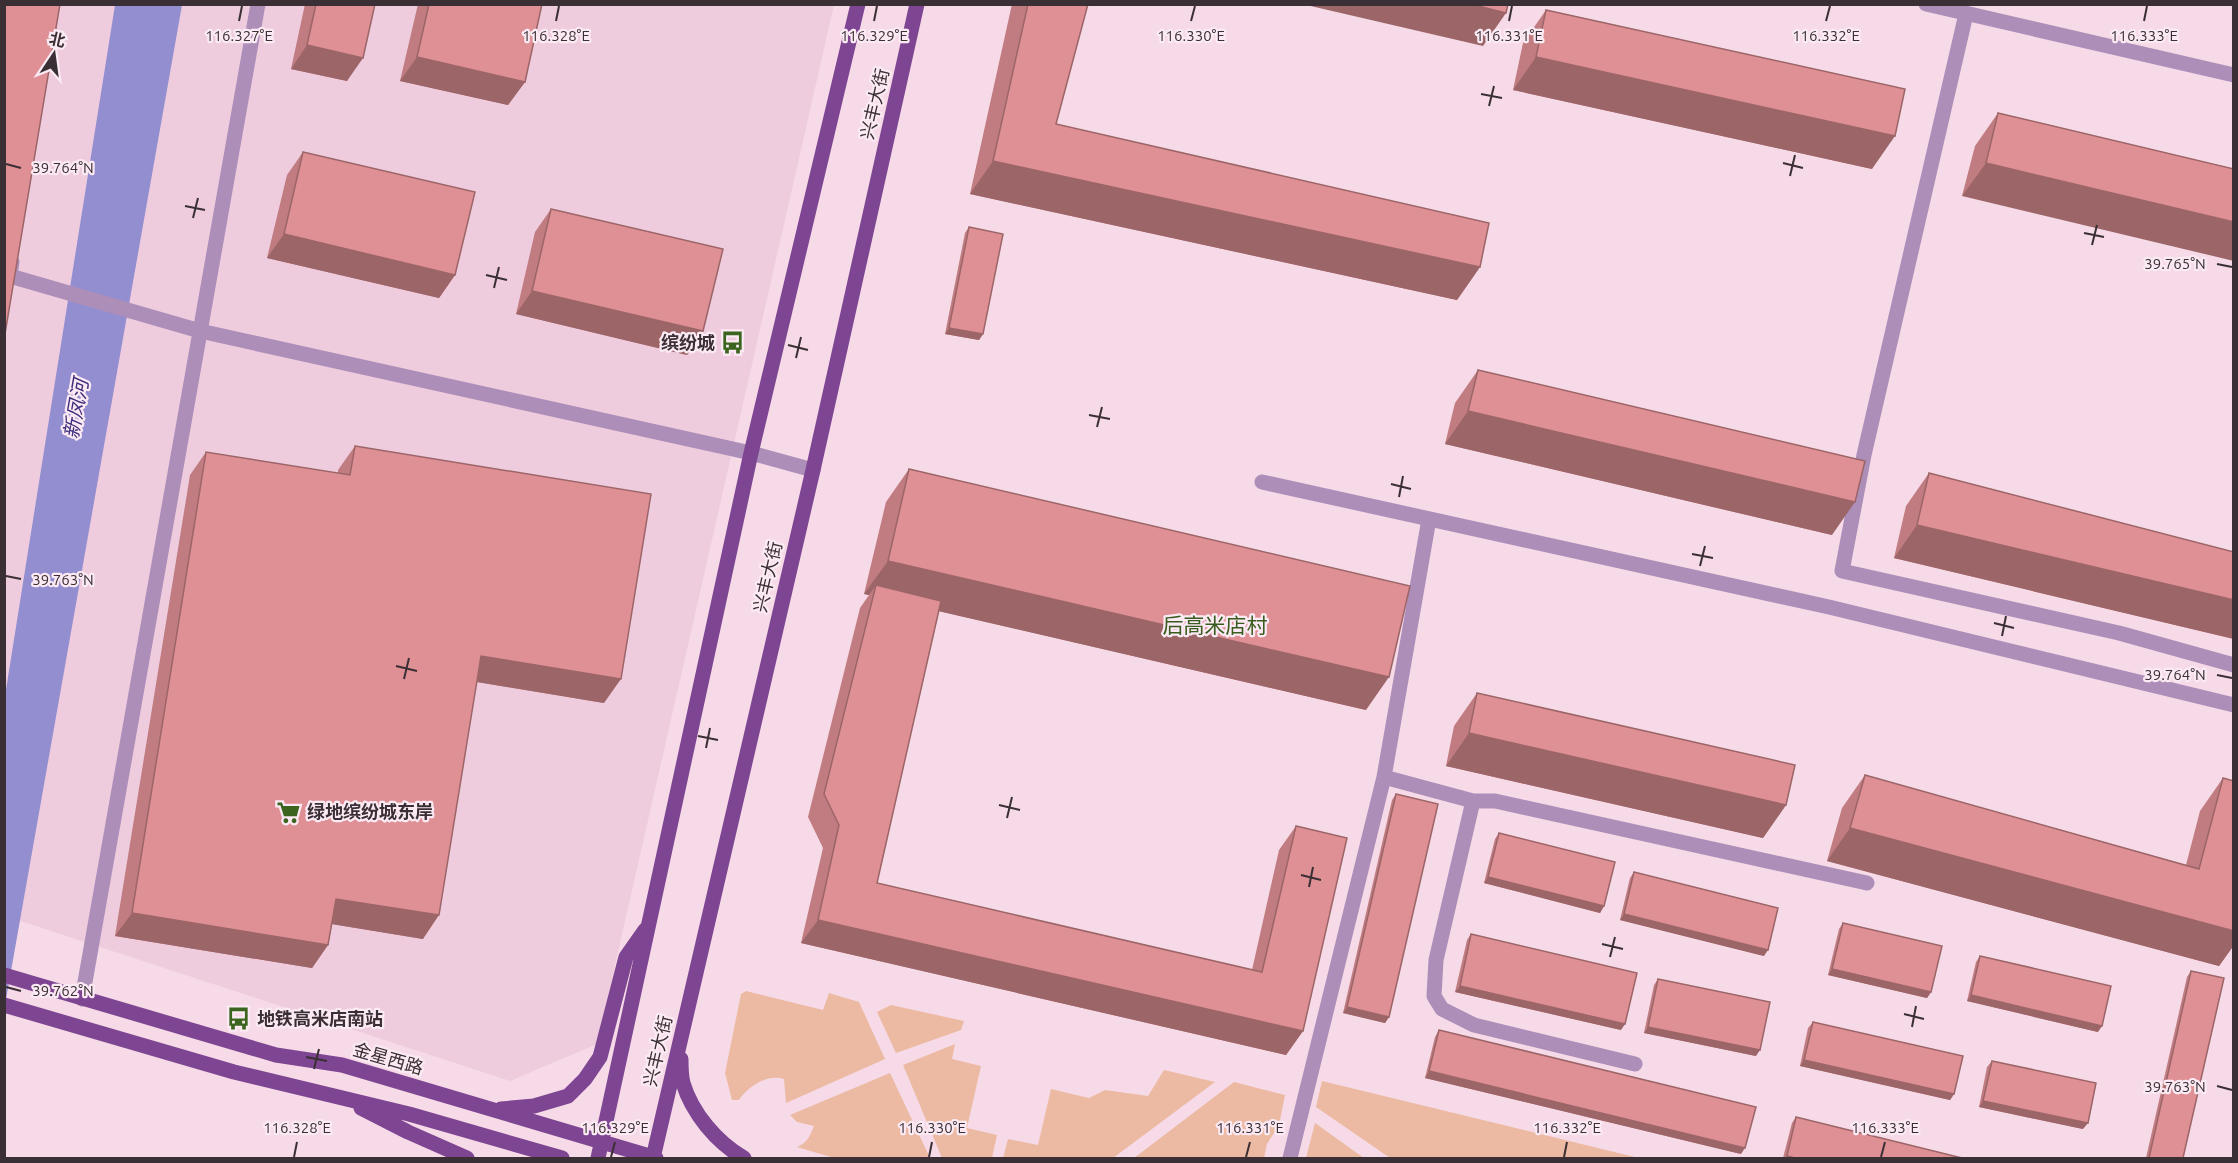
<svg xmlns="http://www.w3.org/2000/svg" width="2238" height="1163" viewBox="0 0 2238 1163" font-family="Ubuntu,'Noto Sans SC',sans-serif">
<rect width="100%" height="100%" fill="#f6dae7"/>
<path fill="#eeccde" d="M5,5H834L597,1044L510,1081L5,916Z"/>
<path fill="#ecbaa3" d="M746,991L823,1010L829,993L859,1002L885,1059L786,1103L784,1079C767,1074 748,1086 739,1100H732L725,1073L741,994Z
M891,1005L964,1021L961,1030L896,1053L877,1012Z
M955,1044L952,1059L981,1066L967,1128L997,1135L992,1158H942L903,1065Z
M1164,1070L1215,1082L1113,1158H1003L1008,1139L1038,1145L1051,1089L1089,1098L1105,1090L1148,1096Z
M890,1073L930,1158H834L797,1147C807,1143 810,1136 814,1126L797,1122L790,1115Z
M1322,1081L1639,1158H1390L1316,1107Z
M1234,1082L1285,1095L1279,1125L1267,1144L1264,1158H1134Z
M1315,1123L1364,1158H1306Z"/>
<path fill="#938ed0" d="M115,5H182L5,1005V696Z"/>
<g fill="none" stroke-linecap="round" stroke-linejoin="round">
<path stroke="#ad8eb9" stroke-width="15" d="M1926,4L2234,75
M1966,14L1864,455L1842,571L2119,633L2234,665
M12,262L10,276L200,331L751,453L813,470
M1262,482L1829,607L2234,705
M1384,777L1429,519
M1473,801L1436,960L1434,996L1442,1009L1474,1025L1635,1064
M82,999L258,4
M1290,1158L1384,777L1473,801H1495L1867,883"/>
<path stroke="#7e4592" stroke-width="15" d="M4,975L276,1055L342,1065L656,1158
M4,1005L234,1072L409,1114L562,1158
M681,1059C681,1067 681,1076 683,1083C692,1113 717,1143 744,1158
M361,1108L408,1132L467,1158
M501,1109L534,1106L568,1096L585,1079L600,1057L626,957L645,930
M598,1158L751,453L858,4
M653,1158L813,470L917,4"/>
</g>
<path fill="#c07c80" d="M305,4H375L347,81L291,69Z
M418,4H542L525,82L508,105L400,81Z
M1012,4H1088L1056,124L1480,267L1457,300L970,194Z
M1546,10L1872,169L1513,90L1523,43Z
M1998,113L2234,169L1962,196L1975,146Z
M303,152L455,275L439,298L267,258L287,175Z
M551,209L703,331L687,355L516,314L535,232Z
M969,227L983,334L979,340L945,334L965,233Z
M1478,370L1832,535L1445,444L1455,403Z
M355,446L604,703L477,682L423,939L332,924L328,945L312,968L115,936L190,475L206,452L338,473V470Z
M909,469L1366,710L939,611L877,883L1252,970L1279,850L1296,826L1303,1031L1286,1055L801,943L823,848L808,817L860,608L869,595L864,594L886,502Z
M1929,473L2234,552V639L1894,558L1906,506Z
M1477,693L1786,805L1763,838L1446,766L1454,726Z
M1865,775L2186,865L2200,811L2223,778L2234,781V945L2219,966L1827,861L1842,808Z
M1396,794L1389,1017L1385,1023L1343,1013L1392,800Z
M1499,833L1604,906L1600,913L1484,883L1495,839Z
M1634,872L1764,956L1620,920L1630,878Z
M1843,923L1931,992L1927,998L1828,975L1839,929Z
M1471,934L1621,1030L1455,992L1467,940Z
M1980,956L2098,1032L1967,1001L1976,962Z
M2191,971L2183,1158H2146L2187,977Z
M1658,979L1756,1056L1644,1033L1654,985Z
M1813,1022L1954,1094L1950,1100L1800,1066L1808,1028Z
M1439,1030L1741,1154L1425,1078L1435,1037Z
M1992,1061L2083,1129L1979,1107L1987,1067Z
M1796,1117L1962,1158H1783L1792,1123Z"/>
<path fill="#9c6568" d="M1302,4H1470L1506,13L1483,46Z
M307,45L363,58L347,81L291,69Z
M417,57L525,82L508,105L400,81Z
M1536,57L1895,136L1872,169L1513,90Z
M993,161L1480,267L1457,300L970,194Z
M1986,163L2234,222V261L1962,196Z
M284,234L455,275L439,298L267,258Z
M532,291L703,331L687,355L516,314Z
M949,328L983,334L979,340L945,334Z
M1468,411L1855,502L1832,535L1445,444Z
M1917,525L2234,600V639L1894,558Z
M888,561L1389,677L1366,710L873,596L876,585L869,595L864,594Z
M481,656L621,679L604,703L465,680Z
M1469,733L1786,805L1763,838L1446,766Z
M1850,828L2234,931V945L2219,966L1827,861Z
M1488,877L1604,906L1600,913L1484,883Z
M336,899L439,915L423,939L319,922Z
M132,913L328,945L312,968L115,936Z
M1624,914L1768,950L1764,956L1620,920Z
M818,920L1303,1031L1286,1055L801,943Z
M1832,969L1931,992L1927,998L1828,975Z
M1460,986L1625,1024L1621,1030L1455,992Z
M1971,995L2102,1026L2098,1032L1967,1001Z
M1347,1007L1389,1017L1385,1023L1343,1013Z
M1648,1027L1760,1050L1756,1056L1644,1033Z
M1804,1060L1954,1094L1950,1100L1800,1066Z
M1429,1071L1745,1148L1741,1154L1425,1078Z
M1983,1101L2088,1123L2083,1129L1979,1107Z"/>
<path fill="#df9095" stroke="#9c6568" stroke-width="1.5" d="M4,4H60L4,340Z
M316,4H375L363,58L307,45Z
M429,4H542L525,82L417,57Z
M1028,4H1088L1056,124L1489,223L1480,267L993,161Z
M1470,4H1508L1506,13Z
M1546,10L1905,89L1895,136L1536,57Z
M1998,113L2234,169V222L1986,163Z
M303,152L475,192L455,275L284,234Z
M551,209L723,249L703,331L532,291Z
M969,227L1003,234L983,334L949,328Z
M1478,370L1865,461L1855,502L1468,411Z
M355,446L651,494L621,679L481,656L439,915L336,899L328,945L132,913L206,452L350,475Z
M909,469L1410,586L1389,677L888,561Z
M1929,473L2234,552V600L1917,525Z
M876,585L941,601L877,883L1262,972L1296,826L1347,838L1303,1031L818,920L839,825L824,794Z
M1477,693L1795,765L1786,805L1469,733Z
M1865,775L2199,869L2223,778L2234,781V931L1850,828Z
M1396,794L1438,804L1389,1017L1347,1007Z
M1499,833L1615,862L1604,906L1488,877Z
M1634,872L1778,908L1768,950L1624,914Z
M1843,923L1942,946L1931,992L1832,969Z
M1471,934L1637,973L1625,1024L1460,986Z
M1980,956L2111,986L2102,1026L1971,995Z
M2191,971L2224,978L2183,1158H2149Z
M1658,979L1770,1002L1760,1050L1648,1027Z
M1813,1022L1963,1056L1954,1094L1804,1060Z
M1439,1030L1756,1107L1745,1148L1429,1071Z
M1992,1061L2096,1083L2088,1123L1983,1101Z
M1796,1117L1962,1158H1795L1787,1156Z"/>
<path fill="none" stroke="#3a2f34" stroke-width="2" d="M239,21L242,6M556,21L559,6M874,21L877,6M1191,21L1195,6M1509,21L1512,6M1826,21L1830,6M2144,21L2147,6M1481,94L1502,98M1489,106L1494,86M1783,163L1803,168M6,164L21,168M1790,176L1795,155M185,206L205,210M193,218L198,198M2084,233L2104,237M2092,245L2097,225M2217,264L2232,267M486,275L507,280M494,288L499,267M788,345L808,350M796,358L801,337M1089,415L1110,419M1097,427L1102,407M1391,484L1411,489M1399,497L1403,476M1692,554L1713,558M1700,566L1705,546M6,576L21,579M1994,623L2014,628M2002,636L2006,616M396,666L417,671M2217,675L2232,678M404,679L409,658M698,736L718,740M706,748L710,728M999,805L1020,810M1007,818L1012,797M1301,875L1321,880M1309,887L1313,867M1602,944L1623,949M1610,957L1615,937M6,987L21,991M1904,1014L1924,1019M1912,1027L1916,1006M306,1057L327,1061M314,1069L319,1049M2217,1086L2232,1090M294,1157L297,1142M611,1157L615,1142M929,1157L932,1142M1246,1157L1250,1142M1564,1157L1567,1142M1881,1157L1885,1142"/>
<defs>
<symbol id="bus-bare" viewBox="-9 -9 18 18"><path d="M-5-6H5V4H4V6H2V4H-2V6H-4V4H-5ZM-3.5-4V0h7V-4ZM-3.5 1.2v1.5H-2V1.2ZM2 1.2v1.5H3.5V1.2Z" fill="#3b641f" stroke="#fbeaf3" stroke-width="2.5" paint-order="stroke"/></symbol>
<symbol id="supermarket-bare" viewBox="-9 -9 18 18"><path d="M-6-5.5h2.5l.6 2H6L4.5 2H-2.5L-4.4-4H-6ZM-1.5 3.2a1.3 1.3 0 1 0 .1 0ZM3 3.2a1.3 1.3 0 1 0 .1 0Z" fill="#3b641f" stroke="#fbeaf3" stroke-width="2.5" paint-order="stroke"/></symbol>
</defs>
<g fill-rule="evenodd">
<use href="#bus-bare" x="716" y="326" width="33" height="33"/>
<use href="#supermarket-bare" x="272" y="796" width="33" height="33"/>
<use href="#bus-bare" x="222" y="1002" width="33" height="33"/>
</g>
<g text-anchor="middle" stroke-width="4.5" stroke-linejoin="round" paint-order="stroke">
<g font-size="18" fill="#3a2f34" stroke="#fbeaf3">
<text transform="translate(875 104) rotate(-77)" y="6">兴丰大街</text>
<text transform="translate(768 577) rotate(-77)" y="6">兴丰大街</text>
<text transform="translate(658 1051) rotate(-77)" y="6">兴丰大街</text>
<text transform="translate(388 1059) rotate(16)" y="6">金星西路</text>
</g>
<g font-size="18" font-weight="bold" fill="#3a2f34" stroke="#fbeaf3" text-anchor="start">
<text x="715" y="349" text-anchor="end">缤纷城</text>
<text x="307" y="818">绿地缤纷城东岸</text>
<text x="257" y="1025">地铁高米店南站</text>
</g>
<g font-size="20" font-style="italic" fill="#3c2d7b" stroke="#fbeaf3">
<text transform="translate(76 409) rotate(-80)" y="7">新凤河</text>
</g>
<g font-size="21" fill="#375c1e" stroke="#fbeaf3">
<text x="1215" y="633">后高米店村</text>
</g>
</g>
<g font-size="15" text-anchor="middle" fill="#3a2f34" stroke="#fbeaf3" stroke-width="4.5" stroke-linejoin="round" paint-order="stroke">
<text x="239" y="41">116.327°E</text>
<text x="556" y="41">116.328°E</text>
<text x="874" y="41">116.329°E</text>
<text x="1191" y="41">116.330°E</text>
<text x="1509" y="41">116.331°E</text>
<text x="1826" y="41">116.332°E</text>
<text x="2144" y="41">116.333°E</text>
<text x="63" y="173">39.764°N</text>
<text x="2175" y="269">39.765°N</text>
<text x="63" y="585">39.763°N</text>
<text x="2175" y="680">39.764°N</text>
<text x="63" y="996">39.762°N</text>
<text x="2175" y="1092">39.763°N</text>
<text x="297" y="1133">116.328°E</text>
<text x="615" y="1133">116.329°E</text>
<text x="932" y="1133">116.330°E</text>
<text x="1250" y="1133">116.331°E</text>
<text x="1567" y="1133">116.332°E</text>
<text x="1885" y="1133">116.333°E</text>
</g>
<rect width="2238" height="1163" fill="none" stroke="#3a2f34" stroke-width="12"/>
<g transform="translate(54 54) rotate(13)" stroke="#fbeaf3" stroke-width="4.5" paint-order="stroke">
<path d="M0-4.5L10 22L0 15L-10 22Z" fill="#3a2f34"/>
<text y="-9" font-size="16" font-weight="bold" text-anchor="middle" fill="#3a2f34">北</text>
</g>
</svg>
